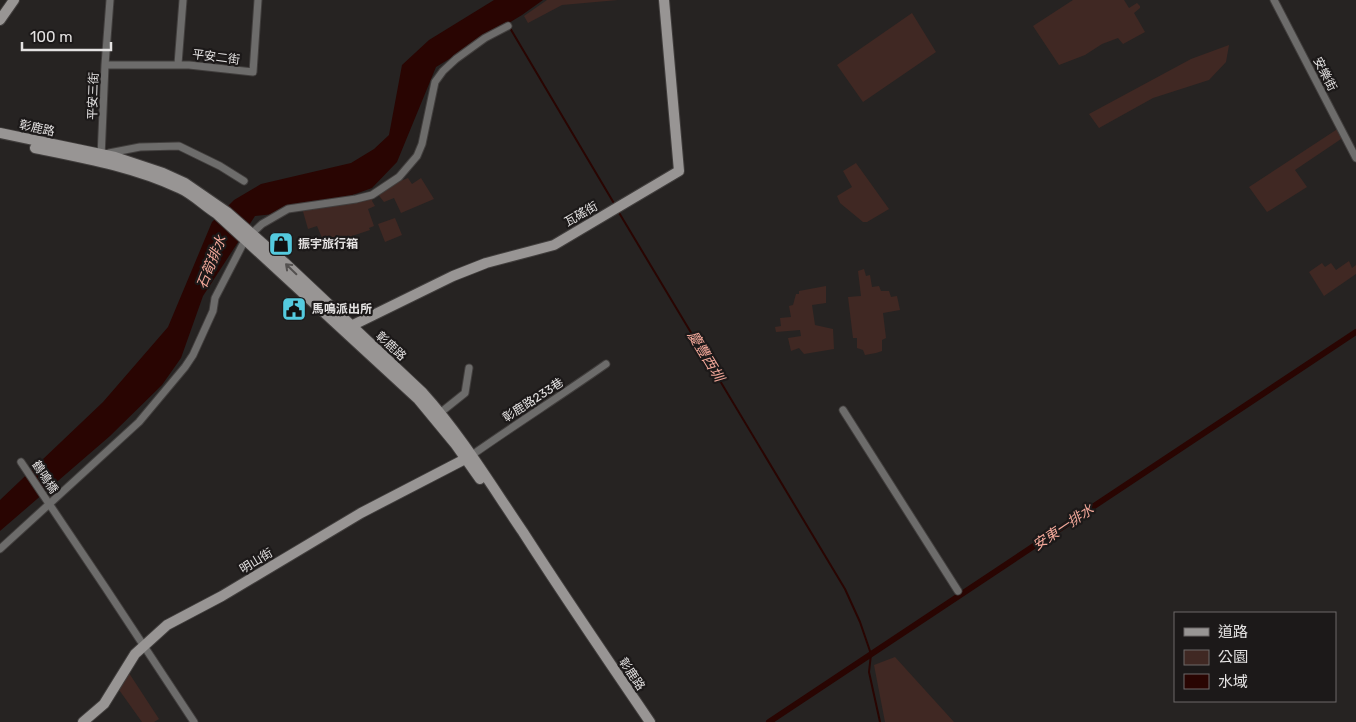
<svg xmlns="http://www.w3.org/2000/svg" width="1356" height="722" viewBox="0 0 1356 722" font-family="Rubik,'Noto Sans TC',sans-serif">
<rect width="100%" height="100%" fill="#262322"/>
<path fill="#402823" d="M547,0H618L562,5L528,23L524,16Z
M1073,0H1124L1129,8L1137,3L1140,6V8L1134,13L1145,32L1123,44L1118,38L1102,44L1085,55L1059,65L1033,26Z
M912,13L936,52L863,102L837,65Z
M1229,45L1226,62L1209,80L1153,98L1099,128L1089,114L1191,59Z
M1339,128L1344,137L1295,170L1307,187L1267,212L1249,187Z
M856,163L889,209L867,222H863L840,203L837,196L852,187L843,171Z
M408,178L412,184L421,178L434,199L401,213L394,198L384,202L377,193L390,185Z
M374,194L372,201L375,206L368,209L374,226L369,228L370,230L325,245L317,226L308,229L302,208Z
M395,218L402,235L385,242L378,224Z
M1349,261L1352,268L1356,265V274L1324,296L1309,272L1322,263L1325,267L1331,263L1336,270Z
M864,269L866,276L870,275L872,287L879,286L881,291H889L891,297L897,296L900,310L883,313L886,338L882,340V351L876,353L865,355L863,350L857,348V338H853L848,297L861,296L858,271Z
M826,286V303L812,305L815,325L833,329L834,349L804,354L799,348L791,351L788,338L801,336L800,330L776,332L775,327L781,326L780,318L791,317L789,306L793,305L796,294H799V291Z
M895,657L954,722H885L874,665Z
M127,670L159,719L154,722H142L117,687Z"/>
<path fill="#290502" d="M494,0H543L522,15L436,67L397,162L372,188L333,202L274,214L255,216L203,296L181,358L162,385L110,436L0,531V500L103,402L168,327L212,222L234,200L261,184L351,163L374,149L389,135L402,65L429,40Z"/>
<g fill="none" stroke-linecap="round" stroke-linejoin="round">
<path stroke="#290502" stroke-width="2" d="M510,28L615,205
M618,211L845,589L860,622L871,654L869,672L880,722"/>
<path stroke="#290502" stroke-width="6" d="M769,722L1356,332"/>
<defs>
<path id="street" d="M1274,0L1356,158
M178,64L183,0
M105,65H189L253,72L258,0
M109,153L140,147L179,146L220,166L244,181
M101,157L105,65L110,0
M843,410L958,591
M440,413L465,393L469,368
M472,455C516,424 562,395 606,364
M21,462L105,587L194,722
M0,549L139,422L185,367L193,355L213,311L215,298L245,240L262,224L288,209L356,199L372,195L399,177L417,156L422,144L435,82L443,71L456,59L485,38L508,26"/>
<path id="secondary" d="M0,20L14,0
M0,133L115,157L163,173L185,183L227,212L285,263L423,393C461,435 491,485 523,532C564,596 607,659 650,722
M35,148C84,158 134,167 179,188C193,194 204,206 217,214L418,399L456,445L480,479
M347,325L351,326L453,276L486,263L554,245L679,171L664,0
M83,722L104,704L135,654L167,625L222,596L361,513L469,457"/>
</defs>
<use href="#street" stroke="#413e3d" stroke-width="9"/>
<use href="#secondary" stroke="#413e3d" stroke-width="12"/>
<use href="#street" stroke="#6d6c6b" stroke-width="7"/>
<use href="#secondary" stroke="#989594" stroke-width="10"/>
</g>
<defs><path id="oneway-shaft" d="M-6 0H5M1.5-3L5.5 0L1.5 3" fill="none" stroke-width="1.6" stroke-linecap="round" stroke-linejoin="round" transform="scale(1.25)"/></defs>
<use stroke="#545150" href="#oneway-shaft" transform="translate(291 269) rotate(-136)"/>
<defs>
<symbol id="shop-square" viewBox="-11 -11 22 22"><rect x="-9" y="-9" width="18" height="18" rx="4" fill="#54cade" stroke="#1c1919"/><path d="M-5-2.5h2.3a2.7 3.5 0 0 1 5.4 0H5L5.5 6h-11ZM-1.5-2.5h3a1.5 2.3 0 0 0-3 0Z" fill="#111"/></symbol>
<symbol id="civic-square" viewBox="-11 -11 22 22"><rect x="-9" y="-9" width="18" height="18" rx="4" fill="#54cade" stroke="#1c1919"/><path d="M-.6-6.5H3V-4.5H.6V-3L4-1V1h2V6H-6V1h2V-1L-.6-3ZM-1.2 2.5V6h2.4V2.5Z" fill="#111"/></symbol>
</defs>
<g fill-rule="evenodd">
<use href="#shop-square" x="267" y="230" width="28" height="28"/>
<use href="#civic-square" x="280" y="295" width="28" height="28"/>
</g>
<g text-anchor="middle" stroke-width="4.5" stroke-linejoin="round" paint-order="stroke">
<g font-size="12" fill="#e4e2e2" stroke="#1c1919">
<text transform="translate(216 57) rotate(7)" y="4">平安二街</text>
<text transform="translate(1325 74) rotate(63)" y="4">安樂街</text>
<text transform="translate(93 96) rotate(-88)" y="4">平安三街</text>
<text transform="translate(37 128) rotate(12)" y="4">彰鹿路</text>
<text transform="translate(581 214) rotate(-30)" y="4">瓦磘街</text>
<text transform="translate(391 346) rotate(43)" y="4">彰鹿路</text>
<text transform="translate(533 400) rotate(-33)" y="4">彰鹿路233巷</text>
<text transform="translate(45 477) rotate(57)" y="4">鶴鳴橋</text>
<text transform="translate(256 561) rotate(-31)" y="4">明山街</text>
<text transform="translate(632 674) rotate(56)" y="4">彰鹿路</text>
</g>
<g font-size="12" font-weight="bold" fill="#e4e2e2" stroke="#1c1919" text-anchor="start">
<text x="298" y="248">振宇旅行箱</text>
<text x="312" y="313">馬鳴派出所</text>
</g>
<g font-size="14" font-style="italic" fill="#f3a89a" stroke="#1c1919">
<text transform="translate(211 262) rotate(-68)" y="5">石筍排水</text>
<text transform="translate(706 356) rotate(59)" y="5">慶豐西圳</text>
<text transform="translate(1063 527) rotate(-34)" y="5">安東一排水</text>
</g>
</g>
<rect x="1174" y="612" width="162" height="90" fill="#1c1919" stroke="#6c6969"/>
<rect x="1184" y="628" width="25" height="8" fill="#989594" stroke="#6c6969"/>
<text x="1218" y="637" font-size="15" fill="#e4e2e2">道路</text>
<rect x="1184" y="650" width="25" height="15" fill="#402823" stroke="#6c6969"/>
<text x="1218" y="662" font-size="15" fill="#e4e2e2">公園</text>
<rect x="1184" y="674" width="25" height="15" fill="#290502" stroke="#6c6969"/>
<text x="1218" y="687" font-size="15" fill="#e4e2e2">水域</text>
<path d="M22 42v8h89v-8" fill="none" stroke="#e4e2e2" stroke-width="2.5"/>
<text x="30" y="42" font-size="15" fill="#e4e2e2" stroke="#1c1919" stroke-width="4" paint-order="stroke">100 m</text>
</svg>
